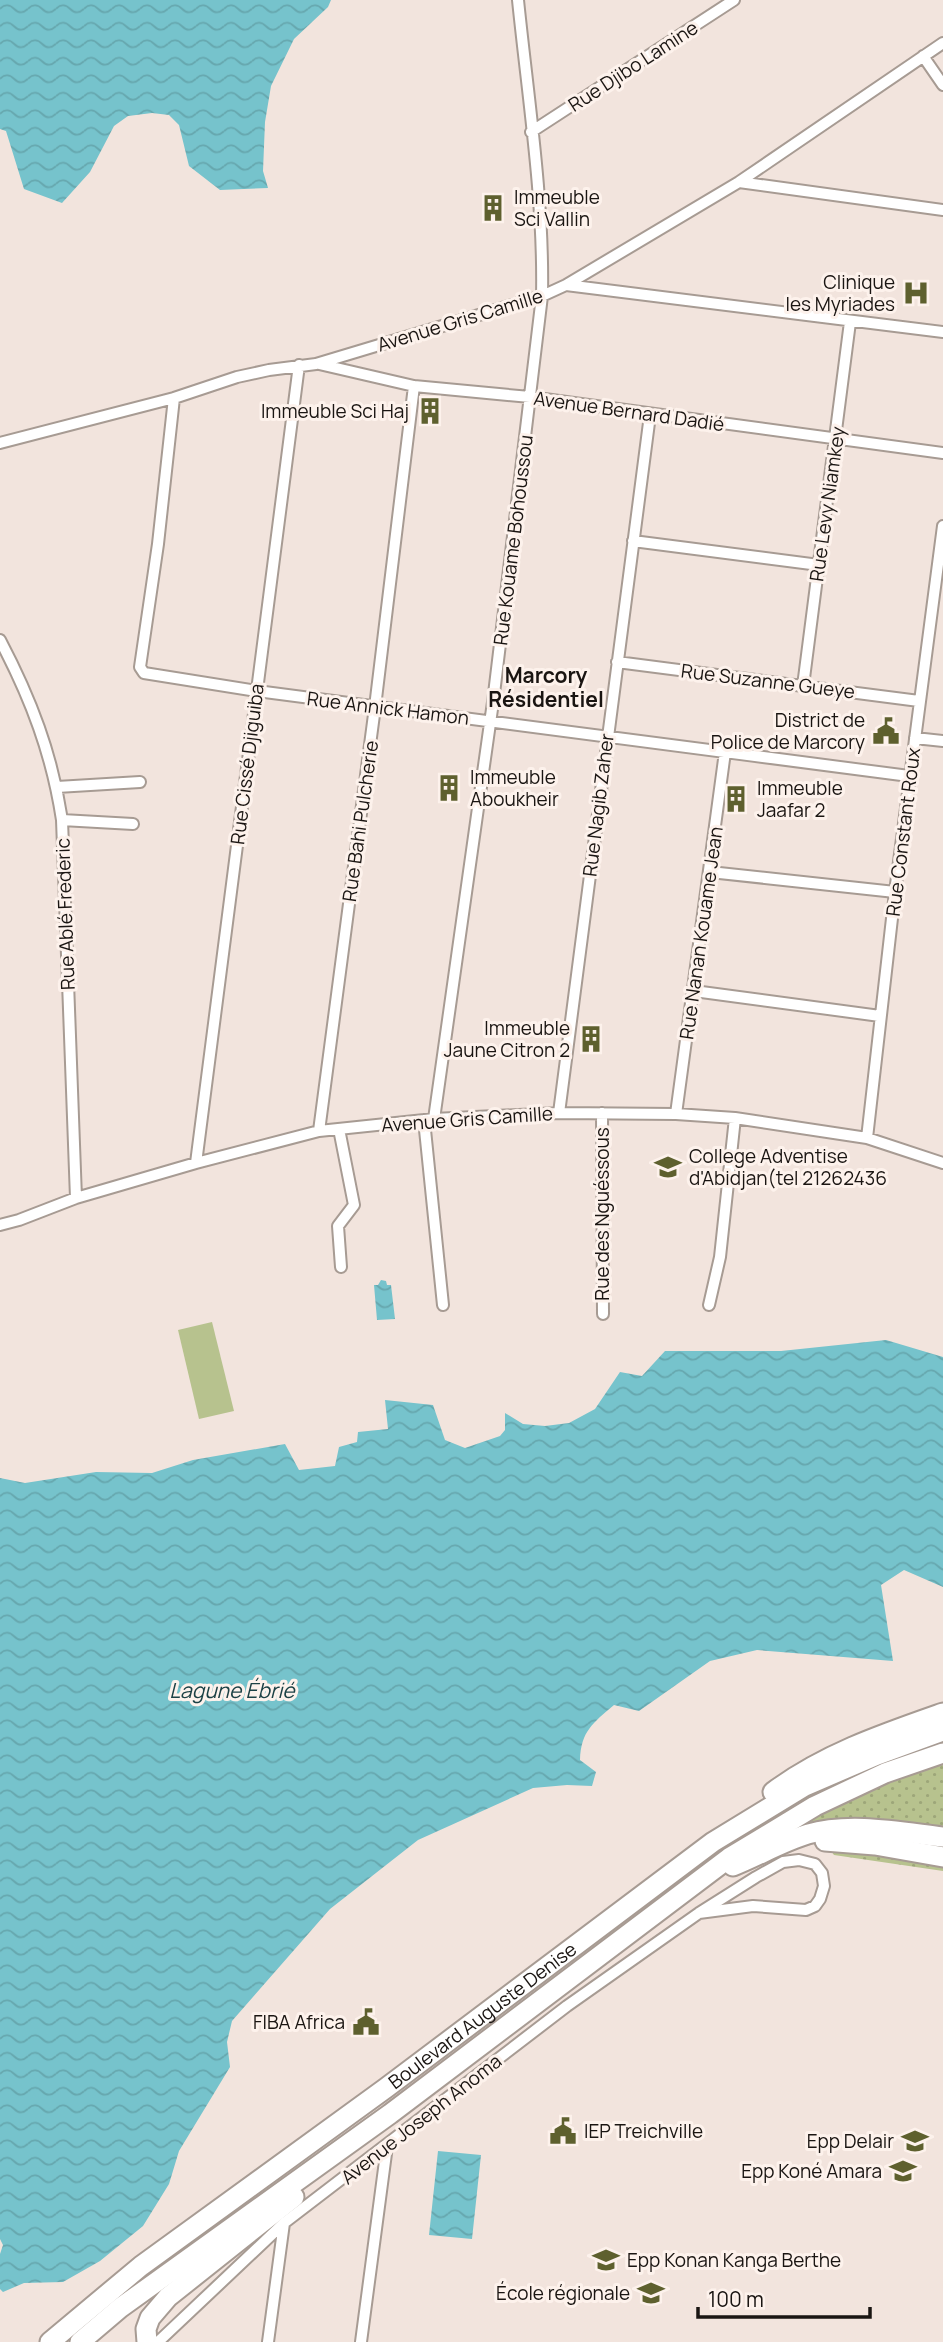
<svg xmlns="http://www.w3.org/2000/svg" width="943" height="2342" viewBox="0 0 943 2342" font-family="Manrope,sans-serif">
<defs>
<pattern id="grass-dots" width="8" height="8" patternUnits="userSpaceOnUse" patternTransform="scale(1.75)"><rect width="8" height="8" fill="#b7c28e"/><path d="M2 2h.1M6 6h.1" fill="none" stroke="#9da679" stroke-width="1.8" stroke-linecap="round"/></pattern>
<pattern id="water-waves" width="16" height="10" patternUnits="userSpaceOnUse" patternTransform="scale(1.75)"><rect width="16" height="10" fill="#76c3cc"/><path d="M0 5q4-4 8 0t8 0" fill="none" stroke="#66a7ae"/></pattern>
</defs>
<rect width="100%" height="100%" fill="#f2e4dd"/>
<path fill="url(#grass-dots)" d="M943,1763V1871L834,1855L808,1821C849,1796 898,1780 943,1763Z"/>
<path fill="#b7c28e" d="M212,1322L234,1411L199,1419L178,1330Z"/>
<path fill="url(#water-waves)" d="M0,0H331L328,7L294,39L271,86L265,122L263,171L268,188L220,190L189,166L179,125L169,115L152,113L128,116L114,126L90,172L62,203L24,189L6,131L0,129Z
M381,1280L386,1281L387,1285H391L395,1319L377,1320L374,1285H378Z
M886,1340L943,1357V1587L904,1570L881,1585L893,1661L757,1650L710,1661L639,1711L614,1705C593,1723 581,1731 580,1760L596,1772L592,1786L567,1785L533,1788L418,1840L330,1909L232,2021L227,2042L230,2067L179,2151L169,2184L143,2226L100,2261L63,2282L24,2283L3,2292L0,2289V2254L3,2245L0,2239V1478L25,1483L96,1472L152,1473L193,1460L285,1444L299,1470L335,1466L339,1447L357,1442L358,1432L388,1429L385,1400L433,1405L445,1440L465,1448L500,1436L505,1430V1413L523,1424L545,1426L569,1423L595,1409L620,1372L642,1376L665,1351H781Z
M438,2151L481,2155L472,2239L429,2235Z"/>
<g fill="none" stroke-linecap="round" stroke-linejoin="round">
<defs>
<path id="minor" d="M923,56L943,85
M531,132L734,0
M739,182L943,210
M566,285L943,332
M319,364L414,386L530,397L943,453
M174,398L158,544L140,667L144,673L257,691L909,776
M0,443L174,398L237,377L269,370L316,364L542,296L566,285L739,182L943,43
M633,541L819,565
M0,640C31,699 52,754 62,820L76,1198
M617,662L919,701
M803,686L850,322
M915,738L943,741
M57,787L140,782
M62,820L133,824
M710,872L895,892
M694,991L880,1016
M559,1113L650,415
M602,1113L603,1314
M676,1114L725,752
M434,1119L493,702L542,296C544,198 528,98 518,0
M424,1120L443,1305
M339,1129L354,1205L338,1226L341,1267
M319,1131L375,707L414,386
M867,1138L895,892L943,526
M196,1163L299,365
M0,1225L19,1220L76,1198L196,1163L319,1131L434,1119L559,1113L676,1114L735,1118L867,1138L943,1163
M709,1305L720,1257L735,1118
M158,2342L284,2223L567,2006L699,1913L756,1877L783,1862L799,1860L815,1864L822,1873L824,1886L820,1899L815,1906L806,1910L753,1906L699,1913
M268,2342L284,2223
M361,2342L387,2146"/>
<g id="trunk">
<path d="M773,1792C824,1754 883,1734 943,1713"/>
<path d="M825,1841L875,1845L943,1857"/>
<path d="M733,1866C756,1857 784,1841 808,1834C851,1822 900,1832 943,1837"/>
<path id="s1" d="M50,2342L141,2266L386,2088L713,1842L805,1786L877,1755L943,1731"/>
<path d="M80,2342L120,2308L390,2114L729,1858L815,1806L885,1773L943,1753"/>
<path d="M147,2342L146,2329L150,2318L168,2297L294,2197"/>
</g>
</defs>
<use href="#minor" stroke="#a79b93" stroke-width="14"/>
<use href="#trunk" stroke="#a79b93" stroke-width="23"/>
<use href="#minor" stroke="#fff" stroke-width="10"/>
<use href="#trunk" stroke="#fff" stroke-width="19"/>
</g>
<defs>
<symbol id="building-bare" viewBox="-9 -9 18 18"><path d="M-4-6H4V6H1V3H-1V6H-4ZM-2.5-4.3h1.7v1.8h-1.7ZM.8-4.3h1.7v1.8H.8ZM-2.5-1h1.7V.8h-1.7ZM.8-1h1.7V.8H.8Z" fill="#5e602e" stroke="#fdf2ec" stroke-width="2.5" paint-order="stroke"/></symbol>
<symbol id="hospital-bare" viewBox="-9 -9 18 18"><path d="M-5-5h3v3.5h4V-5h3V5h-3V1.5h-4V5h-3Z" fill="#5e602e" stroke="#fdf2ec" stroke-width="2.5" paint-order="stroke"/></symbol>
<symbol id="civic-bare" viewBox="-9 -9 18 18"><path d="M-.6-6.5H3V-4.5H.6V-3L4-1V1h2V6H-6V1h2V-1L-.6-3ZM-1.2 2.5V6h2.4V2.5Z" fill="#5e602e" stroke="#fdf2ec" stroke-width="2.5" paint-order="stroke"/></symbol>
<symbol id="university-bare" viewBox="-9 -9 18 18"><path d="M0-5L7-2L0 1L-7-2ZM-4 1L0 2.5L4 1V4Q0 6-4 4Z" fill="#5e602e" stroke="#fdf2ec" stroke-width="2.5" paint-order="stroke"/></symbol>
<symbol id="school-bare" viewBox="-9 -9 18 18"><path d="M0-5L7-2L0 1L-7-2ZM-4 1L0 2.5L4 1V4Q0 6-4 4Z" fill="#5e602e" stroke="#fdf2ec" stroke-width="2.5" paint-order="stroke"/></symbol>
</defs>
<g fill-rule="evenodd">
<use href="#building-bare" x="474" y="189" width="38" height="38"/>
<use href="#hospital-bare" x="897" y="274" width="38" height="38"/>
<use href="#building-bare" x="411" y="392" width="38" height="38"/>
<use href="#civic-bare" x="867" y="712" width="38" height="38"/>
<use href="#building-bare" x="430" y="769" width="38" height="38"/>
<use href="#building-bare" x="717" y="780" width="38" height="38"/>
<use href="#building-bare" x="572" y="1020" width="38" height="38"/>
<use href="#university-bare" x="649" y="1148" width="38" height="38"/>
<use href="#civic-bare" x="347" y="2003" width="38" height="38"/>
<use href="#civic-bare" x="544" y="2112" width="38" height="38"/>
<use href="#school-bare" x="896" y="2122" width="38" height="38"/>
<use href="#school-bare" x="884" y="2152" width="38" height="38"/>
<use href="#school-bare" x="587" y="2241" width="38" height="38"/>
<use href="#school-bare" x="632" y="2274" width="38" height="38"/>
</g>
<g text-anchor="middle" stroke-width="6" stroke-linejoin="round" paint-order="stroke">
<g font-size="19" fill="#1a1512" stroke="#fdf2ec">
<text transform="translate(633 66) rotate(-33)" y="7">Rue Djibo Lamine</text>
<text transform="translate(460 320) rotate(-17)" y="7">Avenue Gris Camille</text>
<text transform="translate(629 411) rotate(8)" y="7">Avenue Bernard Dadié</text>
<text transform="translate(827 504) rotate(-82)" y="7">Rue Levy Niamkey</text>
<text transform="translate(513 540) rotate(-83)" y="7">Rue Kouame Bohoussou</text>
<text transform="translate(768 681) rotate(7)" y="7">Rue Suzanne Gueye</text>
<text transform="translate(388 708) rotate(7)" y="7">Rue Annick Hamon</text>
<text transform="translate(247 764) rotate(-83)" y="7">Rue Cissé Djiguiba</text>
<text transform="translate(598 805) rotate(-83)" y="7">Rue Nagib Zaher</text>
<text transform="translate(360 821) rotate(-82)" y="7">Rue Bahi Pulcherie</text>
<text transform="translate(903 832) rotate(-83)" y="7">Rue Constant Roux</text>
<text transform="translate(65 914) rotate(-92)" y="7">Rue Ablé Frederic</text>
<text transform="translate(701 933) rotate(-82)" y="7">Rue Nanan Kouame Jean</text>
<text transform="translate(467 1119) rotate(-4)" y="7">Avenue Gris Camille</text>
<text transform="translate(602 1214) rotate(-90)" y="7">Rue des Nguéssous</text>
<text dy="7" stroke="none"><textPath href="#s1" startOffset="542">Boulevard Auguste Denise</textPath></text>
<text transform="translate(421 2119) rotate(-38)" y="7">Avenue Joseph Anoma</text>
</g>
<g font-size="19" fill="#1a1512" stroke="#fdf2ec" text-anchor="end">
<text x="514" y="204" text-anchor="start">Immeuble<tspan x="514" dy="22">Sci Vallin</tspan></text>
<text x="895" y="289">Clinique<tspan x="895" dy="22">les Myriades</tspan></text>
<text x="409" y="418">Immeuble Sci Haj</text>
<text x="865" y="727">District de<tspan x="865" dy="22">Police de Marcory</tspan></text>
<text x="470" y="784" text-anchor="start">Immeuble<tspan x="470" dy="22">Aboukheir</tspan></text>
<text x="757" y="795" text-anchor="start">Immeuble<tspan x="757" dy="22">Jaafar 2</tspan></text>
<text x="570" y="1035">Immeuble<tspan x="570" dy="22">Jaune Citron 2</tspan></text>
<text x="689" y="1163" text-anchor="start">College Adventise<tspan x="689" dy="22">d'Abidjan(tel 21262436</tspan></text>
<text x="345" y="2029">FIBA Africa</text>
<text x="584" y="2138" text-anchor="start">IEP Treichville</text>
<text x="894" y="2148">Epp Delair</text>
<text x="882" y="2178">Epp Koné Amara</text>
<text x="627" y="2267" text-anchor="start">Epp Konan Kanga Berthe</text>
<text x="630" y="2300">École régionale</text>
</g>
<g font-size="21" font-weight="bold" fill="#1a1512" stroke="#fdf2ec">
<text x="546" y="683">Marcory<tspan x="546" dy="24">Résidentiel</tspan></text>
</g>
<g font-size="21" font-style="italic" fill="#1c4145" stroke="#fdf2ec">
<text x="232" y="1698">Lagune Ébrié</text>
</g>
</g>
<path d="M698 2307v10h172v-10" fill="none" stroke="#1a1512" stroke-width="3.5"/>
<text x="708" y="2307" font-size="21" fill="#1a1512" stroke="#fdf2ec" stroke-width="5" paint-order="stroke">100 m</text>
</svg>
